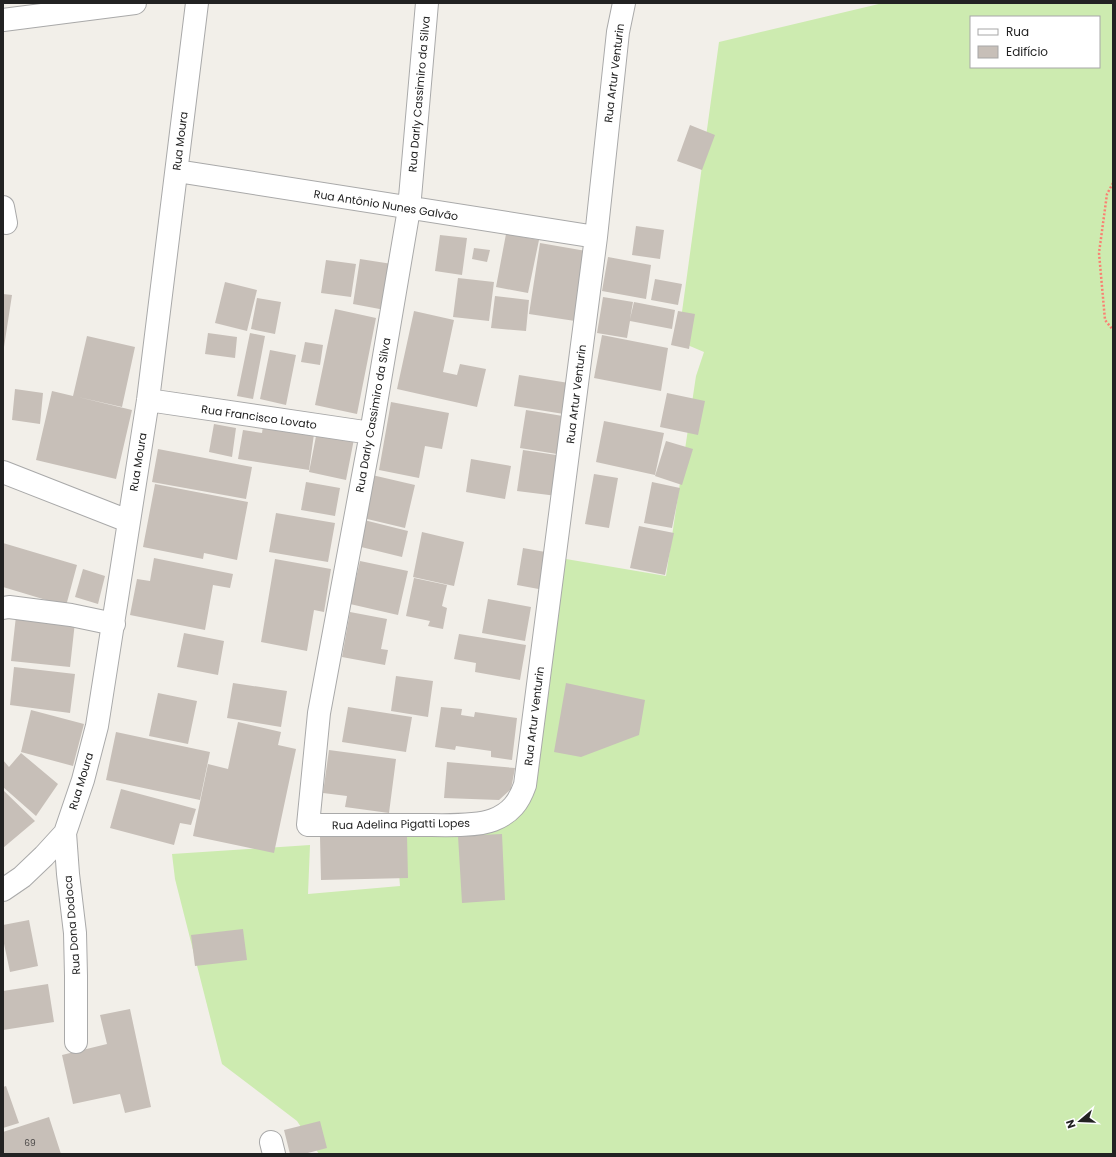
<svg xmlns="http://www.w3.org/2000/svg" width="1116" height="1157" viewBox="0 0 1116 1157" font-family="Poppins,sans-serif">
<rect width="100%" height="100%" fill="#f2efe9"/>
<path fill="#cdebb0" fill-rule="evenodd" d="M883,3H1113V1154H319L297,1121L222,1064L175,879L172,854L310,845L308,894L400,886L396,835L479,831L526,797L566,559L666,576L696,376L704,352L678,341L719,42ZM971,17H1099V67H971Z"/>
<path fill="#c7bfb8" d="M690,125L715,135L702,170L677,161Z
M636,226L664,230L660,259L632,255Z
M506,234L539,240L528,293L496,287Z
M440,235L467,238L462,275L435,271Z
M540,243L586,251L575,321L529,314Z
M474,248L490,250L487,262L472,259Z
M608,257L651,265L646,299L602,291Z
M360,259L392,264L385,310L353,304Z
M326,260L356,264L351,297L321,293Z
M458,278L494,282L489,321L453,317Z
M655,279L682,284L678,305L651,300Z
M225,282L257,290L247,331L215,323Z
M3,294L12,295L4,347H3Z
M495,296L529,300L526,331L491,328Z
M603,297L633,302L630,319L634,302L675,310L672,329L630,321L627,338L597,333Z
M257,298L281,302L275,334L251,329Z
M335,309L376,318L357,414L315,405Z
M414,311L454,320L443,372L457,375L460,364L486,369L477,407L397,389Z
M678,311L695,314L689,349L671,345Z
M208,333L237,337L235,358L205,354Z
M250,333L265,336L253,399L237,396Z
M602,335L668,348L661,391L594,378Z
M87,336L135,347L122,407L78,397L132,410L116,479L36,460L52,391L73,396Z
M305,342L323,345L320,365L301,362Z
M270,350L296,355L286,405L260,399Z
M519,375L575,384L570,415L514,406Z
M15,389L43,393L40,424L12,420Z
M667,393L705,401L698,435L660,427Z
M391,402L449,413L442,449L425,446L419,478L379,470Z
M526,410L569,417L563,455L520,448Z
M604,421L664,433L655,475L596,462Z
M214,424L236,428L232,457L209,452Z
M263,426L314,434L309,470L238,459L243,430L262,433Z
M317,431L354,439L346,480L309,472Z
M666,441L693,449L682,485L655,476Z
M158,449L252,467L246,499L152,482Z
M523,450L563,456L557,496L517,491Z
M471,459L511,466L505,499L466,492Z
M594,474L618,478L609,528L585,524Z
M372,475L415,485L405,528L363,518Z
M306,482L340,488L335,516L301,510Z
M652,482L680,488L672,528L644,523Z
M155,484L248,502L237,560L204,553L203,559L143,547Z
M276,513L335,523L328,562L269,552Z
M364,520L408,531L402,557L357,546Z
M639,526L674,533L665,575L630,568Z
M422,532L464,542L454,586L413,577Z
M3,543L77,565L66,606L3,587Z
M523,548L551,553L544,590L517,585Z
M154,558L233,574L230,588L213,585L205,630L130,615L137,579L150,581Z
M275,559L331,569L324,612L314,610L307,651L261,642Z
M360,561L408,571L398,615L350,604Z
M83,569L105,576L98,604L75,597Z
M414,578L447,585L442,606L447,608L443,629L428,626L430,621L406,616Z
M488,599L531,607L525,641L482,633Z
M350,612L387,619L381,649L388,650L385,665L342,657Z
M16,616L75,622L70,667L11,661Z
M184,633L224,641L218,675L177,667Z
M459,634L526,645L520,680L475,672L476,663L454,659Z
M14,667L75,674L70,713L10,705Z
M396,676L433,681L428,717L391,711Z
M233,683L287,691L281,727L227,718Z
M566,683L645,700L639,735L581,757L554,752Z
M158,693L197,701L188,744L149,736Z
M348,707L412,717L406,752L342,742Z
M441,707L462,709L461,715L474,717L475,712L517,718L512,760L491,757V751L456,746L455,750L435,747Z
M31,710L84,724L73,766L21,752Z
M238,722L281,732L278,745L296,749L274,853L193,836L208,764L228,769Z
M116,732L210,752L200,800L106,780Z
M329,750L396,759L389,813L345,807L347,796L323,793Z
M21,753L58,784L36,816L3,787V760L9,767Z
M447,762L515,768L511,789L499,800L444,798Z
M121,789L196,809L191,825L180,823L174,845L110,828Z
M3,790L35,821L3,848Z
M502,834L505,900L462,903L458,836Z
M407,835L408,878L321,880L320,837Z
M29,920L38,966L10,972L3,939V925Z
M243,929L247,960L195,966L191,935Z
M48,984L54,1022L3,1030V991Z
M130,1009L151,1107L125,1113L120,1094L73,1104L62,1055L107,1044L100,1015Z
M6,1086L19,1123L3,1128V1087Z
M49,1117L61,1154H3V1132Z
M320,1121L327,1148L304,1154H290L284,1130Z"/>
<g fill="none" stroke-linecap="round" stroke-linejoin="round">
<defs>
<path id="minor" d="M427,3L409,209L371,433L319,713L308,825C345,825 383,825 421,825C440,825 475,827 493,820C511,813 519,802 525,785L596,237L618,32L624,3
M3,20L135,3
M177,171L596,237
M3,207L6,223
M148,400L371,433
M3,472L128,521
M3,608L9,607L71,615L114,624
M65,833L68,874L75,933L76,976V1042
M3,890L22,877L44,856L65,833L83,780L97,726L148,400L197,3
M271,1142L274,1154"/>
</defs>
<use href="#minor" stroke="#a9a9a9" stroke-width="24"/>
<path stroke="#fa8072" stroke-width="2.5" stroke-dasharray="2 2" stroke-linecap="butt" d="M1113,183L1107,194L1099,253L1105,320L1113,330"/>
<use href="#minor" stroke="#fff" stroke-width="22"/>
</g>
<g text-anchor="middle" stroke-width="3" stroke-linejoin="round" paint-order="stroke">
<g font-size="9" fill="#4b4948">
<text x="30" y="1146">69</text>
</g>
<g font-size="11" fill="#222" stroke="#fff">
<text transform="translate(614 73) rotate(-83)" y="4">Rua Artur Venturin</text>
<text transform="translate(419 94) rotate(-85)" y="4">Rua Darly Cassimiro da Silva</text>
<text transform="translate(180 141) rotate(-83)" y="4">Rua Moura</text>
<text transform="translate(386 205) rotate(9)" y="4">Rua Antônio Nunes Galvão</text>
<text transform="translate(576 394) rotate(-83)" y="4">Rua Artur Venturin</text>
<text transform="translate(373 415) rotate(-80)" y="4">Rua Darly Cassimiro da Silva</text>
<text transform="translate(259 417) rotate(8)" y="4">Rua Francisco Lovato</text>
<text transform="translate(138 462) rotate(-81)" y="4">Rua Moura</text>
<text transform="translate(534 716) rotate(-83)" y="4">Rua Artur Venturin</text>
<text transform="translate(81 781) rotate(-73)" y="4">Rua Moura</text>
<text transform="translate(401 824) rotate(-1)" y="4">Rua Adelina Pigatti Lopes</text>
<text transform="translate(72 925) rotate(-95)" y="4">Rua Dona Dodoca</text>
</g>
</g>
<rect width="1116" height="1157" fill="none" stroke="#222222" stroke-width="8"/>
<rect x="970" y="16" width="130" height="52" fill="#ffffff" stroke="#a7a7a7"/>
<rect x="978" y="29" width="20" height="6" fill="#ffffff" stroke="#a7a7a7"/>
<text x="1006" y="36" font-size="12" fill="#222222">Rua</text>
<rect x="978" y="46" width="20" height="12" fill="#c7bfb8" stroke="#a7a7a7"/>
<text x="1006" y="56" font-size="12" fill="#222222">Edifício</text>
<g transform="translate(1080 1121) rotate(251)" stroke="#ffffff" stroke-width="3" paint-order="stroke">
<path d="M0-3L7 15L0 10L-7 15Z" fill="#222222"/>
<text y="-6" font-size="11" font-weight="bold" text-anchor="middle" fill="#222222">N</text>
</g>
</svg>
